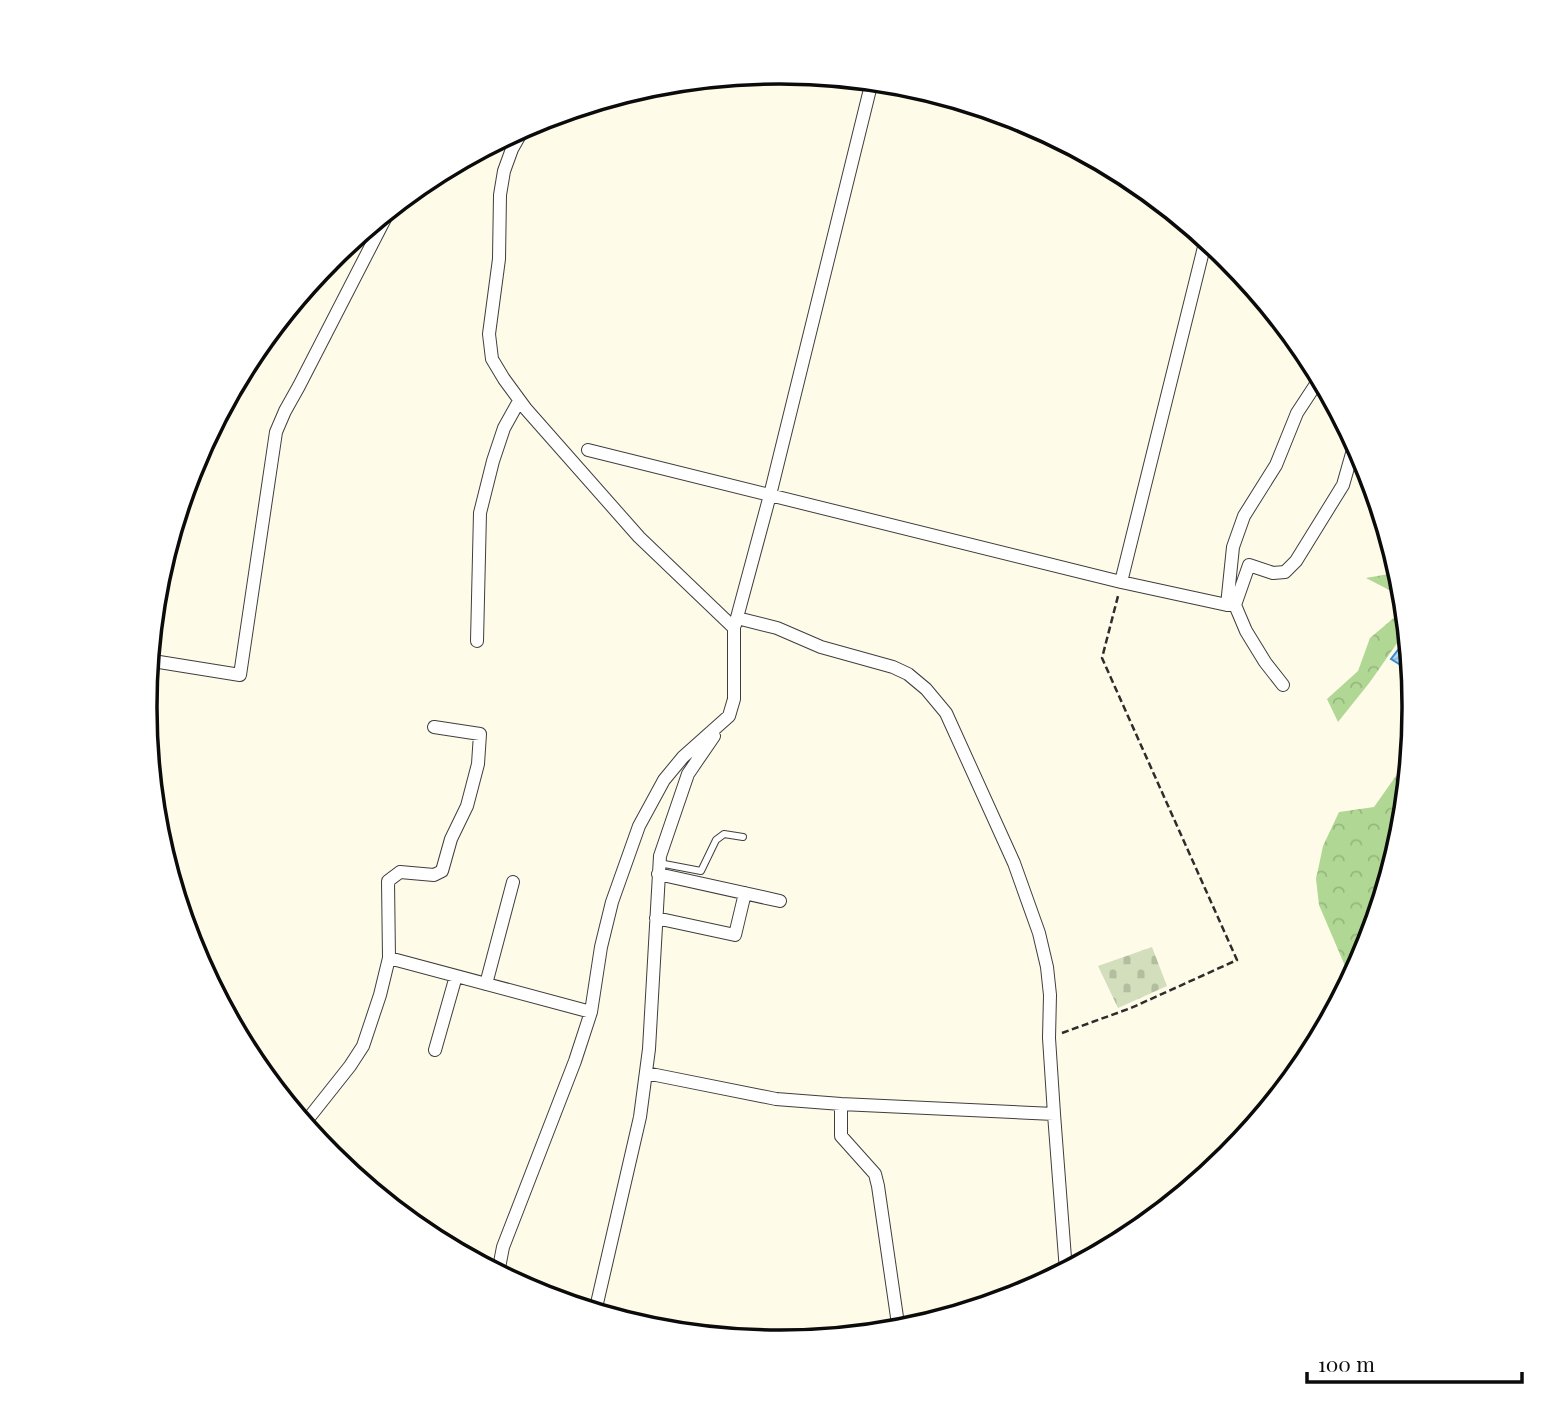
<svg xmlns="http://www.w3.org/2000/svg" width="1559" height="1414" viewBox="0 0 1559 1414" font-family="'Playfair Display',serif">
<defs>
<pattern id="forest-crowns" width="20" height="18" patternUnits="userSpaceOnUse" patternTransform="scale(1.75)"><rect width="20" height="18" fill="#b0d894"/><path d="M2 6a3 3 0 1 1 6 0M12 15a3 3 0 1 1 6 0" fill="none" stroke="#96b87e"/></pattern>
<pattern id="cemetery-stones" width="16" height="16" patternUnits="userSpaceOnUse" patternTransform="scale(1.75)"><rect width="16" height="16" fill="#d2debc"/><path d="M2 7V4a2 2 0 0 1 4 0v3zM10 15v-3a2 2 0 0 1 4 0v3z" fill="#b3bda0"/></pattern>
<pattern id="water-waves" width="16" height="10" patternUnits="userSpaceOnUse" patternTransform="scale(1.75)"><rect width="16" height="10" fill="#afd8f5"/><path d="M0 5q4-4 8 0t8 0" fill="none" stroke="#95b8d1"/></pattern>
</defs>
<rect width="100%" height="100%" fill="#fffbe9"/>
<path fill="url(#forest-crowns)" d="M1397,565L1403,587L1395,593L1366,578L1394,573Z
M1405,605L1407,629L1370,682L1338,722L1327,699L1358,671L1370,638L1402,611Z
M1410,756L1402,831L1394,860L1383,878L1385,890L1378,911L1371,916C1374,928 1372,943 1362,952L1363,956L1351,980L1319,905L1316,879L1323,846L1339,812L1374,807Z"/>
<path fill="url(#cemetery-stones)" d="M1152,947L1167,986L1118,1008L1098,966Z"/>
<path fill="url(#water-waves)" stroke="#378bca" stroke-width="2" d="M1408,637L1411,667H1404L1391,659Z"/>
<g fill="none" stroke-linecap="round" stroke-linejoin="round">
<defs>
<path id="service" d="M659,863L701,871L716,840L724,834L743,837"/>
<path id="minor" d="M588,450L1121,582L1227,605H1235
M1121,582L1206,239
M1227,605L1233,547L1244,516L1276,465L1297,413L1320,378
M737,618L777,628L821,647L893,667L908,674L926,689L946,713L1014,863L1039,933L1047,967L1050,995L1049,1038L1054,1114L1066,1271
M735,625L770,495L872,81
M477,641L480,513L493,461L504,428L519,401
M149,663L153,661L240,675L276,432L285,411L299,386L390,209
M1283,685L1265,662L1246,631L1235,605L1249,565L1273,573L1285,572L1296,561L1343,485L1355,443
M658,874L780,901
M656,918L735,935L745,893
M389,958L591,1012
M486,984L513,882
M435,1050L456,976
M646,1073L776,1099L841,1104L1054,1114
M841,1104V1136L875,1174L878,1186L899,1331
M304,1124L350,1066L363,1046L380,995L389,958L388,881L400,872L434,875L442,871L451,839L467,806L478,764L480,734L434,727
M498,1273L503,1247L575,1061L591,1012L601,947L612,902L639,826L664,780L683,757L729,716L734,699V628L639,537L526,409L504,379L492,359L489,334L499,259L500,195L504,171L512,149L525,126
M595,1312L640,1117L649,1049L660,856L688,774L714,736"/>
</defs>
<use href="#service" stroke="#3e3e3e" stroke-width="8"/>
<use href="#minor" stroke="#3e3e3e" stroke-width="14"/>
<path stroke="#2d2d2d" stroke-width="2.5" stroke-dasharray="7 3.5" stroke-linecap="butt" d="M1062,1033L1131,1008L1237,960L1102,658L1118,596"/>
<use href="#service" stroke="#fff" stroke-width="6"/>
<use href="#minor" stroke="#fff" stroke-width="12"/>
</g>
<path d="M0 0H1559V1414H0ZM779 84H780A622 622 0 0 1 1402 706V708A622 622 0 0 1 780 1330H779A622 622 0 0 1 157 708V706A622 622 0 0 1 779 84Z" fill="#fff" fill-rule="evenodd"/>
<path fill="none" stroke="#0b0b0b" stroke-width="3.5" d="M779 84H780A622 622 0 0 1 1402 706V708A622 622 0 0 1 780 1330H779A622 622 0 0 1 157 708V706A622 622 0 0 1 779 84Z"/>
<path d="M1307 1372v10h215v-10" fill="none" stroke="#0b0b0b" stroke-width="3.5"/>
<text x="1318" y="1372" font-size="21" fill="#0b0b0b" stroke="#ffffff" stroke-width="5" paint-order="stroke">100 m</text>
</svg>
